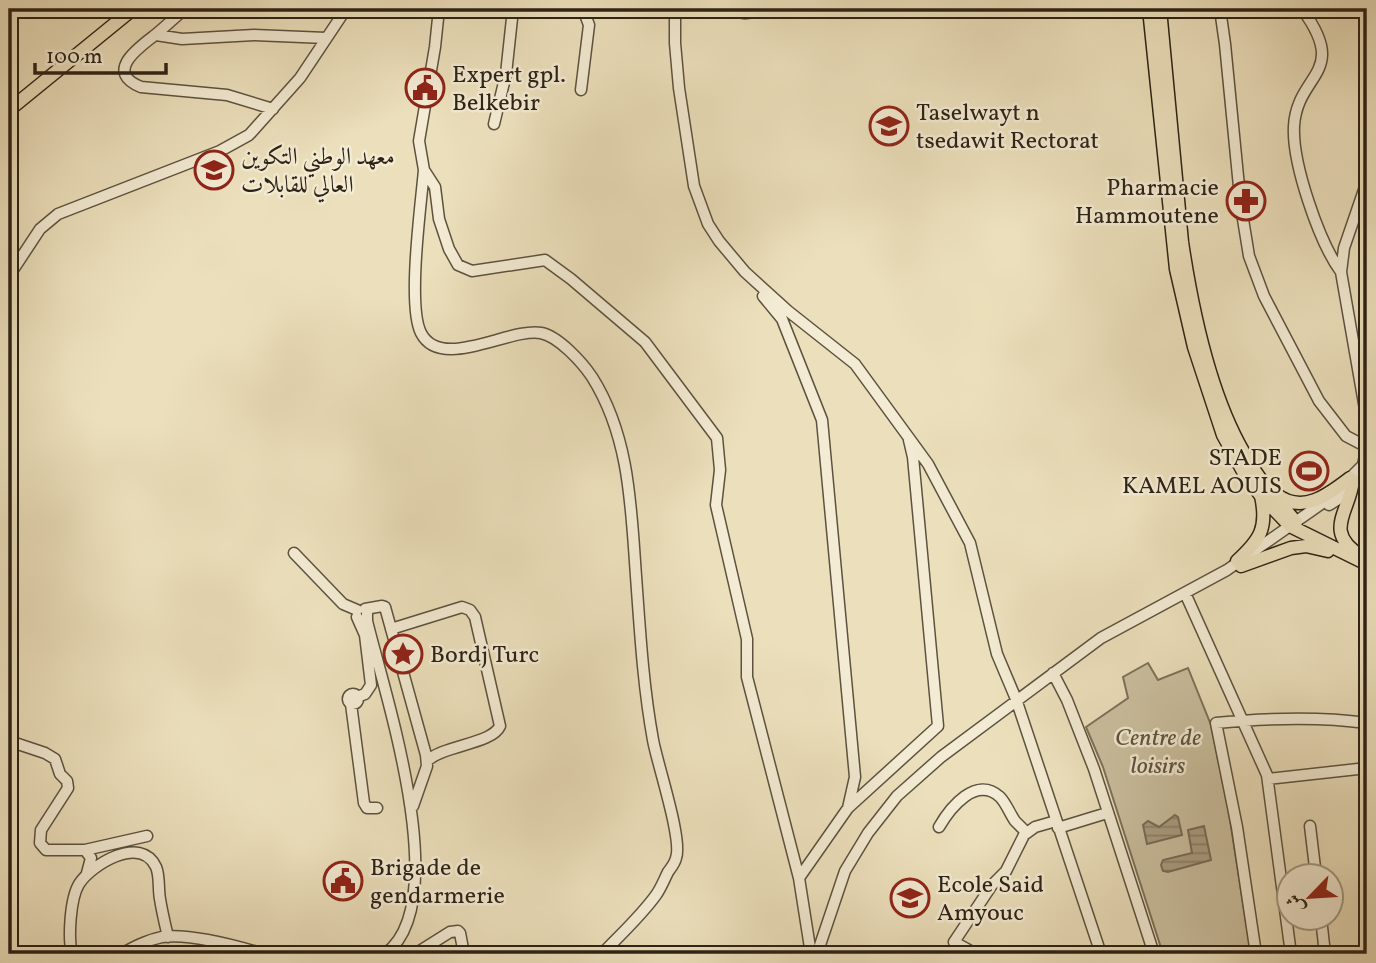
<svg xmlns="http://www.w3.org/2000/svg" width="1376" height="963" viewBox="0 0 1376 963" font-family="Vollkorn,Amiri,serif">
<defs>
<pattern id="water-rules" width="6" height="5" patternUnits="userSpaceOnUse" patternTransform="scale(1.75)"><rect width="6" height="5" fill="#ab9f84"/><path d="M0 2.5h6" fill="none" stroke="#8b816b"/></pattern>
</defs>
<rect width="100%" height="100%" fill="#ece0bc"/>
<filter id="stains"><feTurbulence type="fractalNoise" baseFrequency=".00286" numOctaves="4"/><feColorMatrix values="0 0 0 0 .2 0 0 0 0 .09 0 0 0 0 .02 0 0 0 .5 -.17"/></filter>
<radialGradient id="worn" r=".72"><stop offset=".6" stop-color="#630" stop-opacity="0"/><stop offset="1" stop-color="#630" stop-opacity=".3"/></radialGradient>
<path fill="#cbc0a0" stroke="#7c715b" stroke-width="2" d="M1148,663L1158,680L1188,668L1211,725L1228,807L1251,954H1163L1103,767L1086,727L1128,698L1123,677Z"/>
<path fill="url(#water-rules)" stroke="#786d58" stroke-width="2" d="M1175,815L1178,817L1182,835L1147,844L1143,825L1148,821L1159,827Z
M1204,826L1211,860L1168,872L1163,871L1161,865L1163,860L1192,853L1188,830Z"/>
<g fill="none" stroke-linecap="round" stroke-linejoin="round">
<defs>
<path id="minor" d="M185,9C175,17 165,27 155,35C138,48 104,72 141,87L227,95L273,109
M439,9L435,47L419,141L424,170L435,187L439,219L449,249L458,265L472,271L545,260L571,279L645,342L717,438L720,470L716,505L747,639V677L799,878L811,954
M675,9V43L679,88L694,186L708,224L719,241L745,272L788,311L855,364L928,464L970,543L997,654L1016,699L1101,954
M1220,9L1225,44L1241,207L1249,256L1264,296L1319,401L1346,436L1367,447
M1302,9C1350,74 1297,73 1294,126C1292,163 1319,242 1341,272
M156,35L182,39L254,35L326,38
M581,90L589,25L583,9
M494,124L506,74L513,9
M424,170C421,204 407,306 421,333C441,372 510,327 541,333C558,336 582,362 592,377C630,437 631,508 636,576C640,631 643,685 653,740C657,763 683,840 676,858C675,863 671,868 668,872C664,880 661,888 656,895C641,916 620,935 602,954
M9,276L40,229L58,214L220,151L249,135L300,78L346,9
M763,296L782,319L822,420L855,777L848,808
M1345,483L1363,465
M1329,505L1337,500L1363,465L1367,447L1366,415L1341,272L1344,248L1367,181
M294,553L343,604L357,610
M1185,593L1267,775L1291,954
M365,609L382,606L385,607L426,755L427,766L413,806
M367,613V621C384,692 455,903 385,954
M357,617L365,635L371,685L365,694L357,697
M391,629L462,607L470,610L475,617L500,726C492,744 444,745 427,761
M1053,673L1067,700L1094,769L1154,954
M348 699a5 5 0 1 1 10 0a5 5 0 1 1-10 0Z
M351,704L364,803L367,808H377
M9,741L45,753L55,759L60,774L67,781L68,788L41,830L40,843L46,850H85L91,858L87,873
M1268,779L1367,768
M1310,826L1316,876
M939,827C950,808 976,775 1000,797C1006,803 1010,814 1015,821C1019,825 1023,829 1027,833
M1058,828L1107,813
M85,850L147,836
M799,878L848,808L938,726L913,457L909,440
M1321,918L1325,954
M974,953L954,942L992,885L1006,871L1024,835L1035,827L1056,821
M72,954C68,938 70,899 79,884C91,865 141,834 156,867C160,876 158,889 160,899C162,912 165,924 168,937
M121,954C134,947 147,940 162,937C188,933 237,946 264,954
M415,954L450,932L458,931L460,933L464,954
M817,954L845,871L868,833L897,796L941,757L1101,638L1227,570L1331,497
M1256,954L1237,827L1216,723C1267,718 1317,716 1367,723"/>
<path id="major" d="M721,9L745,12L785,9
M1149,9L1176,269L1194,347L1223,435L1245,475L1261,496L1290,526L1367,564
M1160,9L1182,242C1192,309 1210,395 1244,453C1258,479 1277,500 1296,522
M9,110L133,9
M1353,480C1350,512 1322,531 1361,556
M1276,494C1302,515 1328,495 1350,478
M1237,561C1260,540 1268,528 1261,496
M1241,566L1291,548L1306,546L1328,551"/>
</defs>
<use href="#minor" stroke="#5c5240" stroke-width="13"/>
<use href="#major" stroke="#2c2216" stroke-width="15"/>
<use href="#minor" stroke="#f3ebd3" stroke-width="10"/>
<use href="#major" stroke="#ece0bc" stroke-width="12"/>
</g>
<defs>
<symbol id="civic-ring" viewBox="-11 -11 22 22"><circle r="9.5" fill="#f3ebd3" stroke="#8f2418" stroke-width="1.5"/><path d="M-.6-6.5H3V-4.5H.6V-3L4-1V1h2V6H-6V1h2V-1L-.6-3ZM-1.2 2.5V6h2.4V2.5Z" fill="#8f2418"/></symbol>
<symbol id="university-ring" viewBox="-11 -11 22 22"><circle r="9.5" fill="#f3ebd3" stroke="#8f2418" stroke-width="1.5"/><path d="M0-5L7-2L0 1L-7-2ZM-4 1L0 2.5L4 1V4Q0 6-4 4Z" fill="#8f2418"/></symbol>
<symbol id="school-ring" viewBox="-11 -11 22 22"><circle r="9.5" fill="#f3ebd3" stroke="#8f2418" stroke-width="1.5"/><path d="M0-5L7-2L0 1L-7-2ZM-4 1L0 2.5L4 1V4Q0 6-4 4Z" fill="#8f2418"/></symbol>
<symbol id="pharmacy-ring" viewBox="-11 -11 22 22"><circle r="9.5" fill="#f3ebd3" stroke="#8f2418" stroke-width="1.5"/><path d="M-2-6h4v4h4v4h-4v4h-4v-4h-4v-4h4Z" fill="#8f2418"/></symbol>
<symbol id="stadium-ring" viewBox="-11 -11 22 22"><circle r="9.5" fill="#f3ebd3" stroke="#8f2418" stroke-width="1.5"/><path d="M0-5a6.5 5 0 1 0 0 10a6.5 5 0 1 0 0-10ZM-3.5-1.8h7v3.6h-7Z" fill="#8f2418"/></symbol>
<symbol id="sight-ring" viewBox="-11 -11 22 22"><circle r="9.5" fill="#f3ebd3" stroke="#8f2418" stroke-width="1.5"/><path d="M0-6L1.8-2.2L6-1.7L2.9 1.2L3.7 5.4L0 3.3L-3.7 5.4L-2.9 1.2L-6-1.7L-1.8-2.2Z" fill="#8f2418"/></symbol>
</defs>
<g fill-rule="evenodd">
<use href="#civic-ring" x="403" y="66" width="44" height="44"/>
<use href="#university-ring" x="867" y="104" width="44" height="44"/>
<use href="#school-ring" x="192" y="148" width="44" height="44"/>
<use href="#pharmacy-ring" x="1224" y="179" width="44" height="44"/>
<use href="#stadium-ring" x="1287" y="449" width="44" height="44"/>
<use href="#sight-ring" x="381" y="632" width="44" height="44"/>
<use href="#civic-ring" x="321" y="859" width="44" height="44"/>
<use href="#school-ring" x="888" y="876" width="44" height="44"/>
</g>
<g text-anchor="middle" stroke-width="5" stroke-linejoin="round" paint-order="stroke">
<g font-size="24" fill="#2c2216" stroke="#f3ebd3" text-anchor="start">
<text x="452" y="82">Expert gpl.<tspan x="452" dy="28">Belkebir</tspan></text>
<text x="916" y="120">Taselwayt n<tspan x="916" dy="28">tsedawit Rectorat</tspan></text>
<text x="241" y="164">معهد الوطني التكوين<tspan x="241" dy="28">العالي للقابلات</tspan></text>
<text x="1219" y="195" text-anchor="end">Pharmacie<tspan x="1219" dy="28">Hammoutene</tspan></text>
<text x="1282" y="465" text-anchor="end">STADE<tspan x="1282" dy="28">KAMEL AOUIS</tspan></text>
<text x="430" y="662">Bordj Turc</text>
<text x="370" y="875">Brigade de<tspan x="370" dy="28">gendarmerie</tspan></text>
<text x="937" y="892">Ecole Said<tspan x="937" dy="28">Amyouc</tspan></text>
</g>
<g font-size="24" font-style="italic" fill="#5c513f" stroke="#f3ebd3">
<text x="1158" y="745">Centre de<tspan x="1158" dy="28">loisirs</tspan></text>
</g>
</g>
<rect width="1376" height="963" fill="none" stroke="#ece0bc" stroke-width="35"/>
<rect x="10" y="10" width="1355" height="942" fill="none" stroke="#2c2216" stroke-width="3.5"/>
<rect x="18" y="18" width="1341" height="928" fill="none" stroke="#2c2216" stroke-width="2"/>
<g transform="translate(1310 897) rotate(245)"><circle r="33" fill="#f3ebd3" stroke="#a39b87" stroke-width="2"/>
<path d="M0-5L12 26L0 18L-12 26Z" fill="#8f2418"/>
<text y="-10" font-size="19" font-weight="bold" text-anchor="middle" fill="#2c2216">ش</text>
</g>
<path d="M35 63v10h131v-10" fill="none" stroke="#2c2216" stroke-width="3.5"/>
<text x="46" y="63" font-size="21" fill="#2c2216" stroke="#f3ebd3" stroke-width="5" paint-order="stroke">100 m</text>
<rect width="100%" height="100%" filter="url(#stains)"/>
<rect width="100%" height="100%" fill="url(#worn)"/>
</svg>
